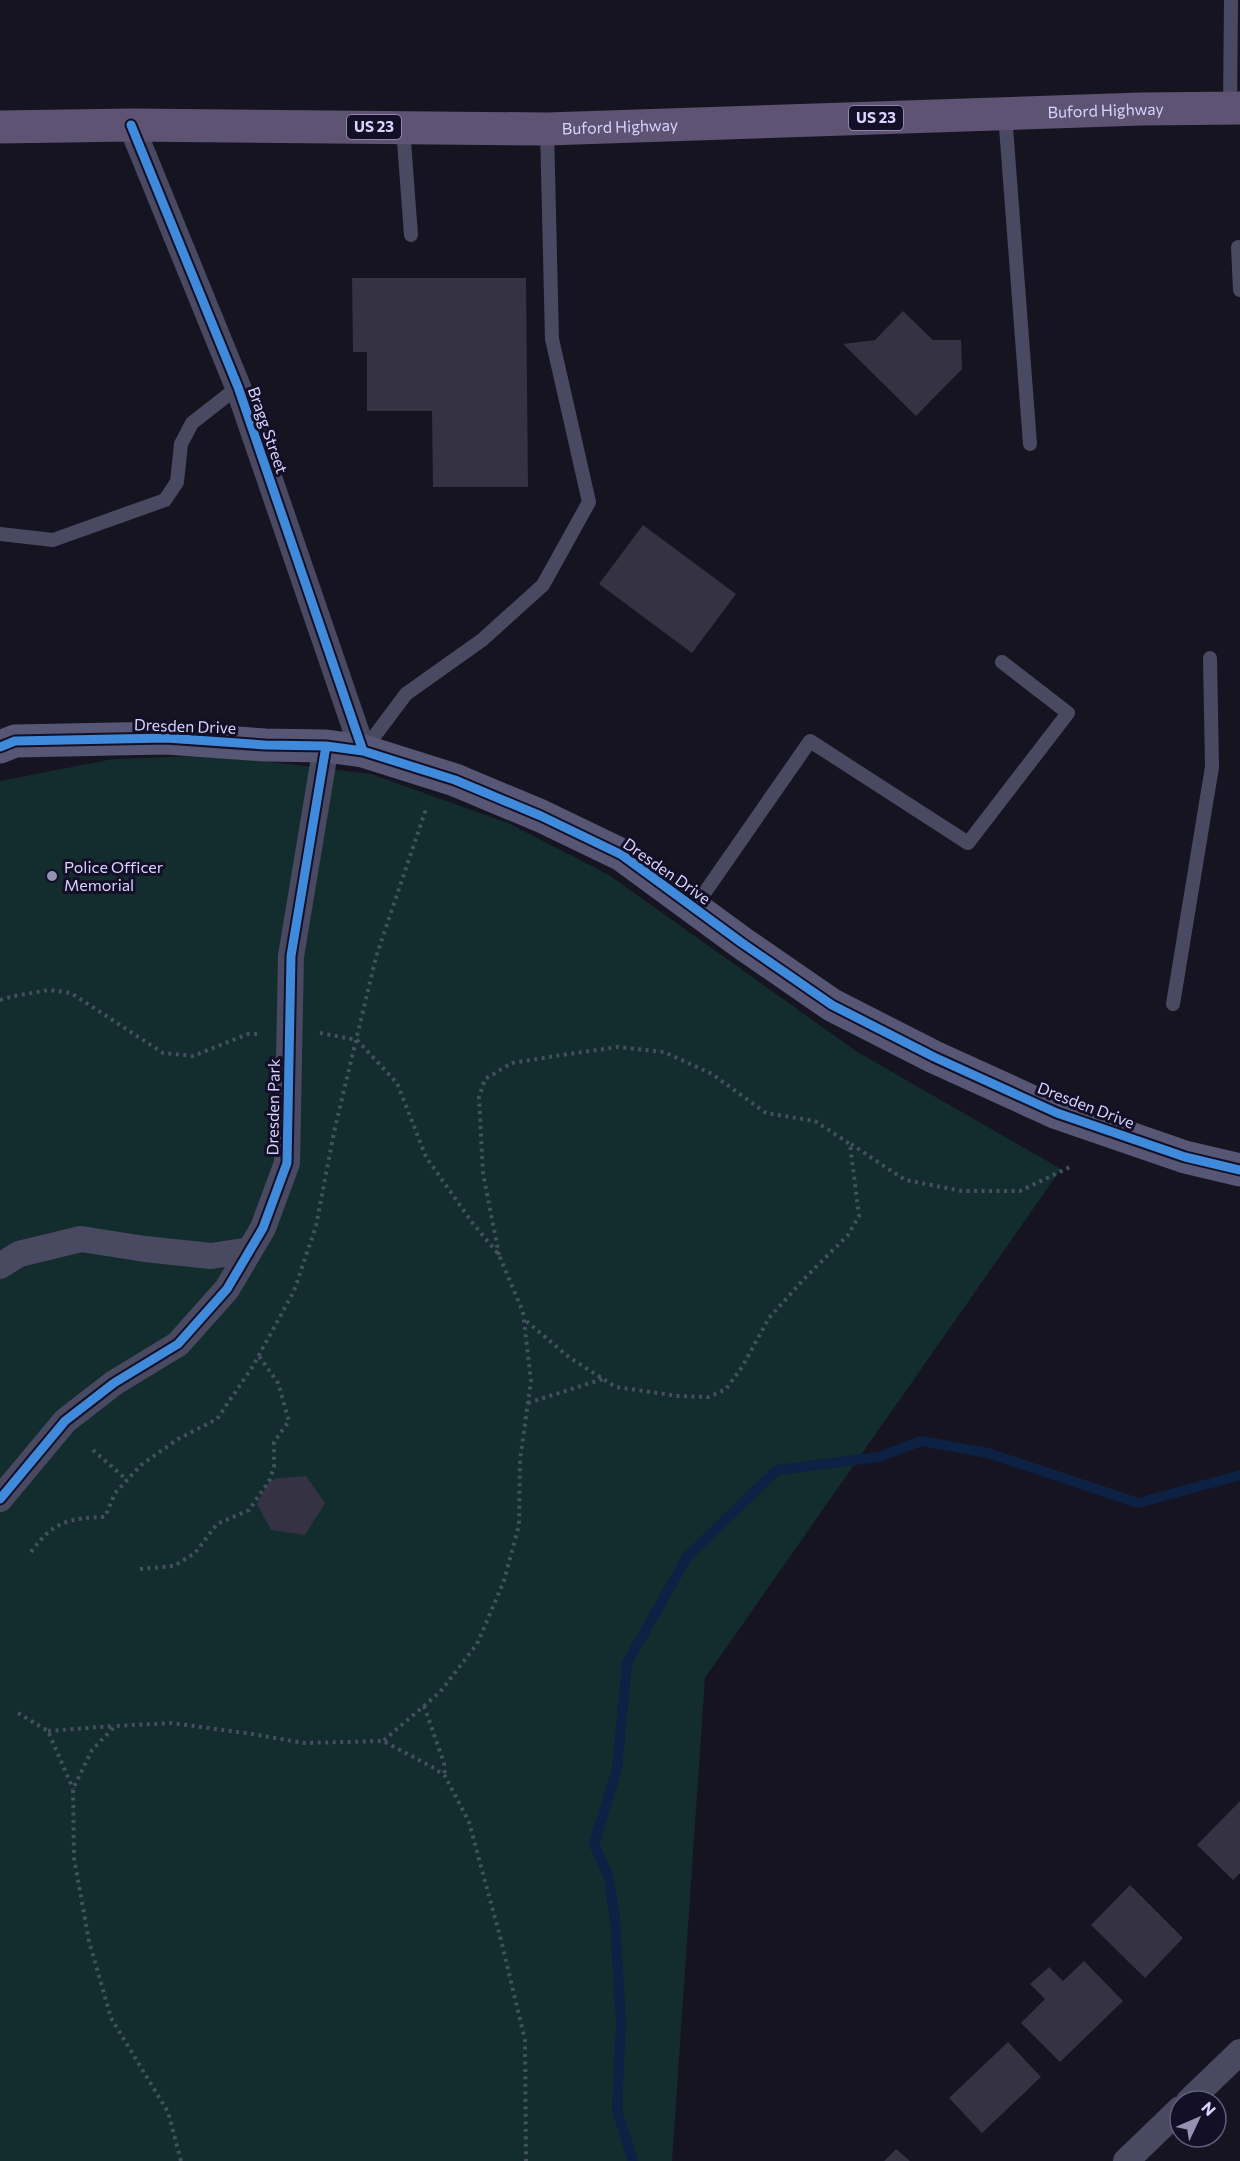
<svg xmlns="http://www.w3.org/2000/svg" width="1240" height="2161" viewBox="0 0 1240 2161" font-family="Commissioner,sans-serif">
<rect width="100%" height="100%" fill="#161421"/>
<path fill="#132c2d" d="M196,756L262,761L371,774L508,823L609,875L859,1053L1061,1169L705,1678L672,2161H0V781L113,759Z"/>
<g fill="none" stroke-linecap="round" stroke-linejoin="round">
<path stroke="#0d2144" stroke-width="10" d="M633,2161L617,2111L621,2023L615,1920L609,1878L594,1844L617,1769L627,1663L687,1557L777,1470L879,1457L921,1441L988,1453L1138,1503L1240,1475"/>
</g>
<path fill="#343243" d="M352,278H526L528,487H433L432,411H367V352H353Z
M903,311L933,340H961L962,369L916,416L843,344L875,340Z
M643,525L736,594L692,653L599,584Z
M306,1476L325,1503L305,1535L271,1530L257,1504L269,1481L279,1478Z
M1240,1801V1873L1233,1880L1197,1845Z
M1130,1885L1183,1938L1145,1978L1091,1925Z
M1084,1961L1123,2001L1060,2062L1021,2023L1045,1999L1030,1984L1049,1967L1063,1981Z
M1008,2042L1041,2077L982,2133L949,2098Z
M896,2149L910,2161H884Z"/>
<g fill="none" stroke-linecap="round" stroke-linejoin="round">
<path stroke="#44505f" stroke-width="4" stroke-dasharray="3 4.5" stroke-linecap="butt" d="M0,1000L14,996L49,990L71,993L163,1053L193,1056L248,1034H259
M320,1033L357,1040L397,1083L426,1157L471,1221L499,1255L523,1312L531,1381L520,1460L519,1525L504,1581L477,1644L440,1692L383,1741
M851,1144L905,1180L962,1191H1020L1070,1167
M499,1255L483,1173L479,1097L485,1079L512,1063L555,1056L618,1047L664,1052L712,1074L766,1113L815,1121L850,1144L859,1216L848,1235L804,1279L769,1318L742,1367L726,1389L709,1397L678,1396L616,1387L570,1358L525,1320
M528,1403L603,1379
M93,1450L127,1480
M31,1552C53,1521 70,1518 105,1517L115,1493L141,1465L178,1439L217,1419L253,1366L294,1291L316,1226L334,1132L376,957L427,806
M140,1569L174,1566L195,1553L217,1524L249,1510L269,1481L274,1467V1442L289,1421L278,1383L259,1356
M424,1706L444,1763L445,1776
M18,1713L48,1731L73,1789
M48,1731L113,1726
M181,2161L168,2112L111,2018L89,1941L74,1858L73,1789L92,1750L115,1726L172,1723L252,1734L304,1743L383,1741L434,1768L445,1776L469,1822L501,1940L525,2040L526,2161"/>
<path stroke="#4a4962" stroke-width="14" d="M1230,108L1231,0
M1005,114L1030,444
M403,128L411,235
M1238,247L1240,290
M0,534L53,540L165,500L177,482L181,444L192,423L238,387
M364,750L406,694L482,640L543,585L589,502L552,339L547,129
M694,908L810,741L968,843L1068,713L1002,662
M1173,1004L1212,767L1210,658"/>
<path stroke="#4a4962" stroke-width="26" d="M131,125L238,387L363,751
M0,1266L19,1254L81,1239L145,1249L211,1256L250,1250
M0,1499L65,1421L114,1383L178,1344L227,1289L263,1228L287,1163L291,956L326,746
M1189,2101L1240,2052
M1126,2161L1180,2109"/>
<path stroke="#575674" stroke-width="33" d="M0,747L15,741L166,738L265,745L326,746L363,751L455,780L541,816L622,855L742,943L832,1005L934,1057L1057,1113L1185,1157L1240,1170"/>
<path stroke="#5e5373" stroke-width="33" id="s1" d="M0,127L131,125L547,129L1141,109L1240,108"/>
<defs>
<path id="cycleway" d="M131,125L238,387L363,751
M0,747L15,741L166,738L265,745L326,746L363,751L455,780L541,816L622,855L742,943L832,1005L934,1057L1057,1113L1185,1157L1240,1170
M0,1499L65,1421L114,1383L178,1344L227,1289L263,1228L287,1163L291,956L326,746"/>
</defs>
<use href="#cycleway" stroke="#130f26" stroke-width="13"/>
<use href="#cycleway" stroke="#408adc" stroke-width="9"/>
</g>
<circle fill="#9591b1" stroke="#130f26" stroke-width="2" cx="52" cy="876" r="6"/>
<g text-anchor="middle" stroke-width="6" stroke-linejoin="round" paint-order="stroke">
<g fill="#130f26" stroke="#9e99be" stroke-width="1.5">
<rect x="849" y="106" width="54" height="24" rx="4.5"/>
<rect x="347" y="115" width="54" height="24" rx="4.5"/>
</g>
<g font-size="15" font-weight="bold" fill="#d9d4ff">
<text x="876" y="123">US 23</text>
<text x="374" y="132">US 23</text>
</g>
<g font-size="16" fill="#d9d4ff" stroke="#130f26">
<text dy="6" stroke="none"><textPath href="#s1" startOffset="1106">Buford Highway</textPath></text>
<text dy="6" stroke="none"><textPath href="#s1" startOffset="620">Buford Highway</textPath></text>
<text transform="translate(268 430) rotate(71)" y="6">Bragg Street</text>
<text transform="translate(185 726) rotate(2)" y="6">Dresden Drive</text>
<text transform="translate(667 871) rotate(35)" y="6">Dresden Drive</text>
<text transform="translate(1086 1105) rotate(21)" y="6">Dresden Drive</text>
<text transform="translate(273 1107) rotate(-89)" y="6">Dresden Park</text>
</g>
<g font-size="16" fill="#d9d4ff" stroke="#130f26" text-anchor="start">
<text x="64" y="873">Police Officer<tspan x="64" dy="18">Memorial</tspan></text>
</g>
</g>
<g transform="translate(1198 2119) rotate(46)"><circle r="28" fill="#130f26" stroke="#625e7d" stroke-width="1.5"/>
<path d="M0-4.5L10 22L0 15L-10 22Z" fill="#9591b1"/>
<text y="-9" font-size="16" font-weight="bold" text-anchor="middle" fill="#d9d4ff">N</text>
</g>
</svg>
